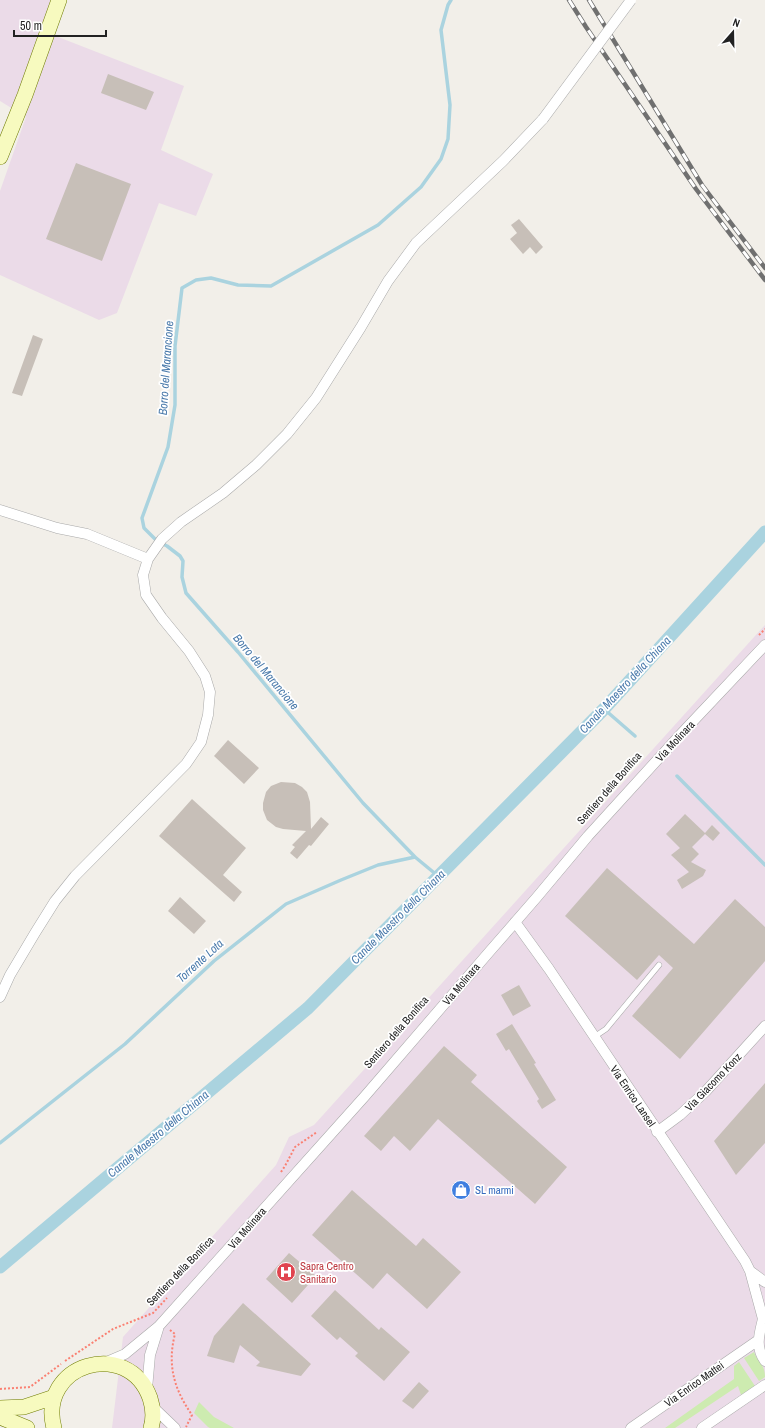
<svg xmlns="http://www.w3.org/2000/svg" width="765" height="1428" viewBox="0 0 765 1428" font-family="'Archivo Narrow',sans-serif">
<rect width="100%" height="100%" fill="#f2efe9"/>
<path fill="#ebdbe8" d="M0,0H53V35L184,86L161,150L213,174L196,216L159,203L117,313L99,320L0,275V191L26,117L0,101Z
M765,625V1428H112L123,1337L276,1165L289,1137L314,1125Z"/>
<path fill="#cdebb0" d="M754,1352C758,1363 765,1364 765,1377L759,1381L744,1358Z
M739,1362L755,1386L741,1395L738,1386L675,1428H665L734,1379V1366Z
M199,1402L214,1417L234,1428H210L208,1427L194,1413Z"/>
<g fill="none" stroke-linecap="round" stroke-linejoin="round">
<path stroke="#aad3df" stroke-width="3.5" d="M604,709L635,736
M677,776L765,865
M415,857L363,803L238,652L186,593L182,577L183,561L180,556L167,546L157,541L144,528L142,518L168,447L175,405V346L182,288L196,280L211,278L238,285L271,286L378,225L421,187L441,159L448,139L450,105L441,30L448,5L451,0
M0,1143L125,1044L214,961L286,904L341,880L378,865L415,857L438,876"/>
<path stroke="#aad3df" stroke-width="13" d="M0,1267L308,1008L604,709L765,532"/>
</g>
<path fill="#c7bfb8" d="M108,74L154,92L146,110L101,93Z
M76,163L131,184L102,261L46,239Z
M519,219L543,247L536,254L530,247L523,254L510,239L517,233L511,225Z
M33,335L43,339L22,396L12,393Z
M228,740L259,768L244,784L214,756Z
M281,782L295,783L302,787L307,792L310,802L311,829L321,817L329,824L311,846L309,845L297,859L290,853L295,847L292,845L306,831L283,829L276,827L267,820L263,810V803L266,792L271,786Z
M192,799L246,848L223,875L242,892L234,902L159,836Z
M685,814L705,833L712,825L720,833L713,841L705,834L692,847L699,854L691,862L706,870L703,876L682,889L677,880L689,872L671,855L680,848L666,834Z
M607,868L694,944L735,899L765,927V961L680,1059L632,1016L673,968L659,955L637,980L565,916Z
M180,897L206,921L194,934L168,911Z
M519,985L531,1006L513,1016L501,995Z
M512,1024L536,1063L534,1064L556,1100L542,1109L537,1101L539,1099L509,1049L506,1051L496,1034Z
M444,1046L477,1075L471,1082L567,1167L535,1204L438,1119L410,1151L394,1136L381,1151L364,1136Z
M765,1083V1143L736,1175L714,1141Z
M352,1190L416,1246L423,1238L461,1272L427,1309L387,1273L373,1289L312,1235Z
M289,1253L316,1276L292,1303L266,1279Z
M335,1290L379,1330L381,1327L410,1352L384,1381L355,1356L358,1353L340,1337L337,1340L311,1316Z
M243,1303L311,1364L301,1376L256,1366L260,1362L240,1345L234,1363L207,1356L214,1336Z
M419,1382L429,1391L413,1409L402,1401Z"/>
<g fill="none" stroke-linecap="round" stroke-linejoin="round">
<defs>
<path id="lane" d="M594,1037L606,1029L659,965"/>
<path id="street" d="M0,510L57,528L87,534L148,559
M515,922L549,969L745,1261L750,1271L763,1319
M0,997L10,975L35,933L55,901L75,876L186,764L201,742L208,715L210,692L205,676L189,651L162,618L146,595L143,575L148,559L162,539L181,522L223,493L256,465L287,434L316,398L361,327L388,281L416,243L503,161L543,119
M657,1132L680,1115L706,1091L765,1026
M750,1271L765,1282
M765,1317L763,1319C759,1335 755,1347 765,1361
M104,1363L125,1354L159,1326L365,1096L490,951L537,897L588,836L680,735L765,645
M147,1389L150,1355L159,1326
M153,1407L175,1428
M631,1428L757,1341
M702,1428L765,1385"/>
<path id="secondary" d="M0,157L25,95L59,0
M0,1408L24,1407L54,1397
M0,1417L27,1428
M54,1428C37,1364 128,1337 150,1398C153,1407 154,1418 151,1428"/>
</defs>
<use href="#lane" stroke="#a9a9a9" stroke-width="6"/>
<use href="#street" stroke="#a9a9a9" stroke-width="11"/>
<use href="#secondary" stroke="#707d05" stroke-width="16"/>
<path stroke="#fa8072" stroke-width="2" stroke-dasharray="2 2" stroke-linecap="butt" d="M759,635L765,629
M281,1172L285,1166L295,1147L317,1132
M170,1330L175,1334C167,1365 174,1389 192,1415L186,1427
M65,1361L113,1329L153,1313L167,1298
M0,1389L30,1387L61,1364"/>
<use href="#lane" stroke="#fff" stroke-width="5"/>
<use href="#street" stroke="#fff" stroke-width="10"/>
<use href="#secondary" stroke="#f7fabf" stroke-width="15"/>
<defs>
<path id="rail" d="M569,0L586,27L696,189L765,280
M589,0L702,185L765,268"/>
</defs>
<use href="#rail" stroke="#707070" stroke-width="4.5"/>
<use href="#rail" stroke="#fff" stroke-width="3" stroke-dasharray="9" stroke-linecap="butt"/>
<defs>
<path id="street-bridge" d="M543,119L631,0"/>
</defs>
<use href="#street-bridge" stroke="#a9a9a9" stroke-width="11" stroke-linecap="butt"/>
<use href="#street-bridge" stroke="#fff" stroke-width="10"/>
</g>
<defs>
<symbol id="shop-disc" viewBox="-11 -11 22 22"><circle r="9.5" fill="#3f7fe0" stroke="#fff"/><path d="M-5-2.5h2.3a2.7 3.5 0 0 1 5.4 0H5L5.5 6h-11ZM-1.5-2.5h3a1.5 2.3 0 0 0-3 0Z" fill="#fff"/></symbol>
<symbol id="hospital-disc" viewBox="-11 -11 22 22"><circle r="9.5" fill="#e0444e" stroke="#fff"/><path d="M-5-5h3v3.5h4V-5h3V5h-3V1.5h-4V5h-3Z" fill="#fff"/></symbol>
</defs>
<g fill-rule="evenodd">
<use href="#shop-disc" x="450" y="1179" width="22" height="22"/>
<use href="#hospital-disc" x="275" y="1261" width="22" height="22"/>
</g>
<g text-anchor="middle" stroke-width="3.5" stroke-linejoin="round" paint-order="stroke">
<g font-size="11" fill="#222" stroke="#fff">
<text transform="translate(675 741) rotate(-47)" y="4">Via Molinara</text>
<text transform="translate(609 788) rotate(-49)" y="4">Sentiero della Bonifica</text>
<text transform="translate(461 984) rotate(-50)" y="4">Via Molinara</text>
<text transform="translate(396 1032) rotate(-49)" y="4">Sentiero della Bonifica</text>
<text transform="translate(713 1082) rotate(-46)" y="4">Via Giacomo Konz</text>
<text transform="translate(633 1096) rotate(56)" y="4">Via Enrico Lansel</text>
<text transform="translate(247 1228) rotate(-49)" y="4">Via Molinara</text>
<text transform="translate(180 1271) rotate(-46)" y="4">Sentiero della Bonifica</text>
<text transform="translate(694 1384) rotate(-35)" y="4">Via Enrico Mattei</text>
</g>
<g font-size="11" fill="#366cbe" stroke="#fff" text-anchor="start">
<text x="475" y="1194">SL marmi</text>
</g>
<g font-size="11" fill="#be3a42" stroke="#fff" text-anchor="start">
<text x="300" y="1270">Sapra Centro<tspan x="300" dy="13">Sanitario</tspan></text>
</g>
<g font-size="12" font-style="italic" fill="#4a7aab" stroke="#fff">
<text transform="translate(166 368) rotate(-86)" y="4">Borro del Marancione</text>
<text transform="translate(266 672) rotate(50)" y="4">Borro del Marancione</text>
<text transform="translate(625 685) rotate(-47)" y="4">Canale Maestro della Chiana</text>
<text transform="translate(398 917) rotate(-45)" y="4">Canale Maestro della Chiana</text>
<text transform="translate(200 961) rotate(-42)" y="4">Torrente Lota</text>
<text transform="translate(158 1134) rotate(-40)" y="4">Canale Maestro della Chiana</text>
</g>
</g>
<g transform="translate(733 32) rotate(20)" stroke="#ffffff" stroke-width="3" paint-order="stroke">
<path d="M0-3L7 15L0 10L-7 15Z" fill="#222222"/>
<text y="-6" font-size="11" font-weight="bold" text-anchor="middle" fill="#222222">N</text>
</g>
<path d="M14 30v6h92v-6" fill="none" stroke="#222222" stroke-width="2"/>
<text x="20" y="30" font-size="12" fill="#222222" stroke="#ffffff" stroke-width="3" paint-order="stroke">50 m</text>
</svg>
